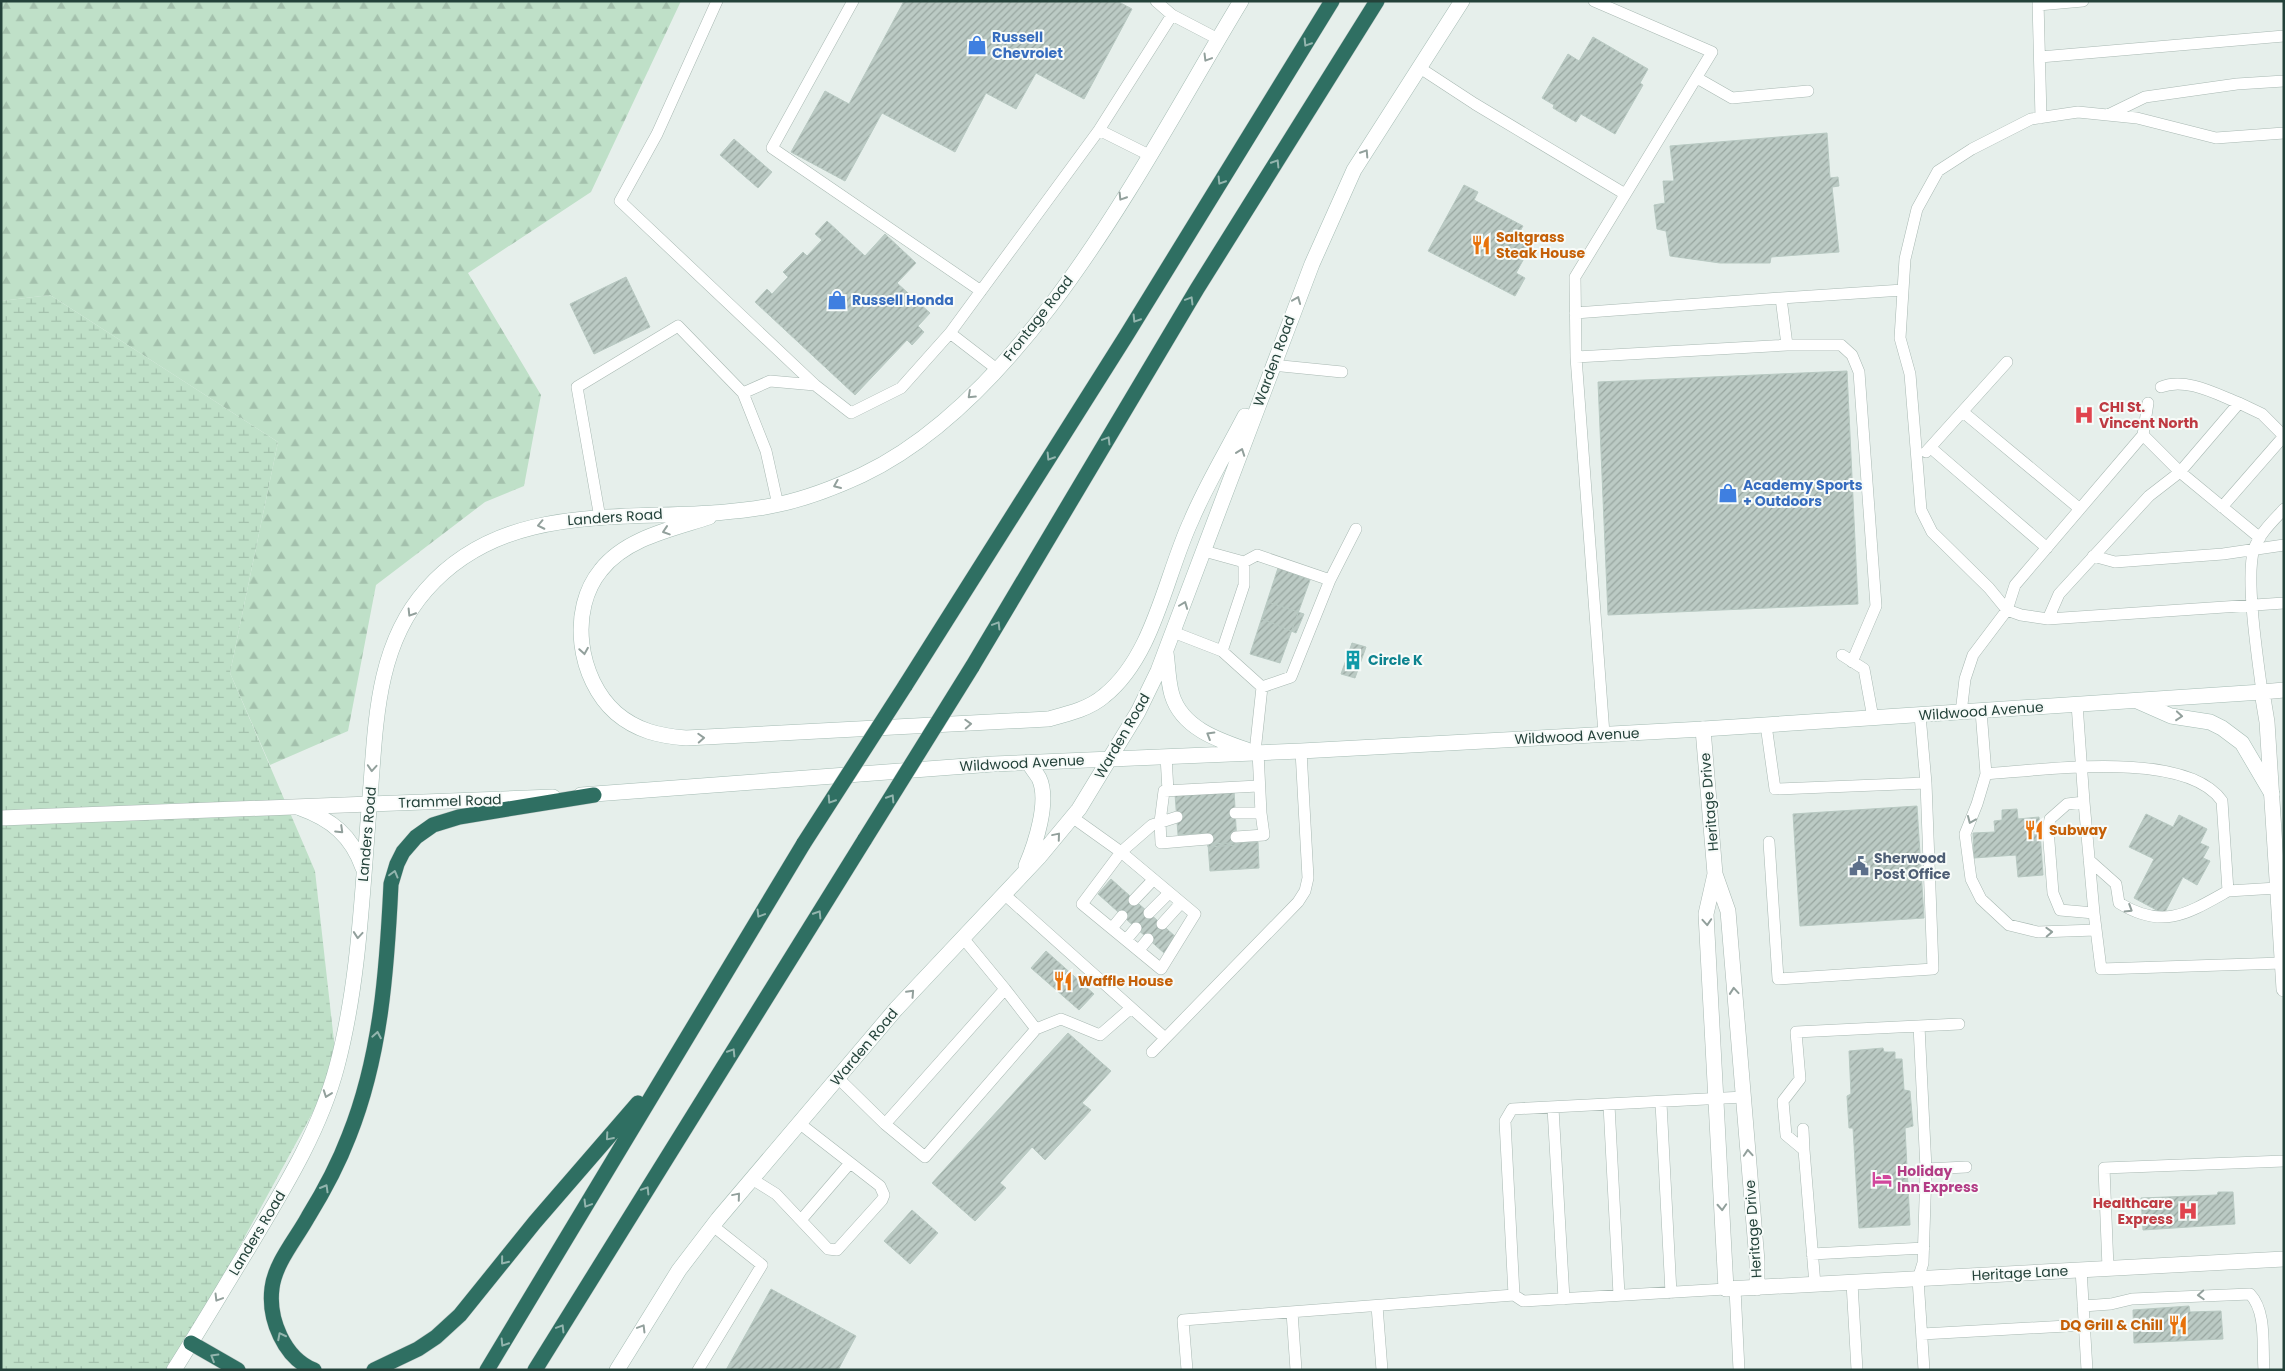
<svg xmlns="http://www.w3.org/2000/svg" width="2285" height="1371" viewBox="0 0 2285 1371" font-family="Poppins,sans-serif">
<defs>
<pattern id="forest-firs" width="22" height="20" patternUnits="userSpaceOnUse" patternTransform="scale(1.25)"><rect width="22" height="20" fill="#bfe0c8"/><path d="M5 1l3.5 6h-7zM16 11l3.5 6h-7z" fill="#a4c1ad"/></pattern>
<pattern id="wetland-marsh" width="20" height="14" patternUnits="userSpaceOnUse" patternTransform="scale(1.25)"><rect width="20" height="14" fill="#bfe0c8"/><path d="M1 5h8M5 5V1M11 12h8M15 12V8" fill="none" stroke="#a4c1ad"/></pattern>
<pattern id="building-hatch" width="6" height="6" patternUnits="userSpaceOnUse" patternTransform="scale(1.25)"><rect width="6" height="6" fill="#bbcac4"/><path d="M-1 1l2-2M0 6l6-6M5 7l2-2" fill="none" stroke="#98a6a0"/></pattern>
</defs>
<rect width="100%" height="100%" fill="#e6efeb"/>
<path fill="url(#forest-firs)" d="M1,1H681L591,192L468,273L541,395L524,486L485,502L376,585L348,731L270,765L230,673L278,442L50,295L1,301Z"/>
<path fill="url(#wetland-marsh)" d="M50,295L278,442L230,673L315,871L337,1068L172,1370H1V301Z"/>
<path fill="url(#building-hatch)" stroke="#b8c9c2" d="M904,1H1117L1132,9L1084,99L1036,73L1016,109L986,93L955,152L882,113L845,181L791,152L825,91L849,104Z
M1593,37L1648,69L1640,83L1643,85L1615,134L1581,114L1576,122L1553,108L1554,105L1542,98L1568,54L1579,61Z
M1827,133L1830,178L1838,177L1839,186L1832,187L1839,252L1771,257L1770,263H1720L1670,256L1666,231L1657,229L1654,205L1665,203L1663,181H1674L1670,146Z
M734,139L772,172L758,188L720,155Z
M1464,185L1478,192L1474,200L1523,226L1519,233L1534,240L1516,273L1525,278L1515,296L1428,251Z
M827,221L865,256L885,234L916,263L897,283L930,313L918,326L924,332L912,345L907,340L855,395L755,302L767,289L772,294L788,277L783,272L803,252L807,256L822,240L815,234Z
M626,277L650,327L594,354L570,304Z
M1847,371L1858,604L1608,615L1598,382Z
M1278,568L1310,580L1280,663L1250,654Z
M1268,602L1304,614L1296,633L1262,619Z
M1352,643L1366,647L1355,678L1341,674Z
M1234,790L1237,845L1208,847L1207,833L1178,835L1175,794Z
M1917,806L1924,918L1800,926L1793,814Z
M2017,809L2018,819L2039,817L2043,875L2018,877L2016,855L1974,858L1973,833L1995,832L1994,821L2002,820V810Z
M2146,814L2173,827L2179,815L2207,829L2200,843L2209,847L2203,858L2210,861L2197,885L2183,877L2164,914L2134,898L2154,859L2129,847Z
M1258,842L1259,868L1210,871L1208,844Z
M1111,879L1177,938L1164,953L1098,894Z
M1046,951L1094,994L1079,1010L1031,968Z
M1068,1033L1111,1071L1082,1103L1091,1110L1045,1160L1032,1147L1000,1183L1006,1188L975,1221L932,1183Z
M1883,1048L1884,1052H1895V1059H1902L1904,1090L1910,1091L1913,1126L1905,1128L1910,1225L1859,1228L1853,1128H1849L1847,1096L1851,1094L1849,1051Z
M2218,1192H2233L2235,1224L2143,1230L2141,1198L2217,1195Z
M912,1210L938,1233L910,1264L884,1241Z
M771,1289L856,1336L838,1370H726Z
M2189,1306L2190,1312L2221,1311L2223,1339L2134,1343L2133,1310Z"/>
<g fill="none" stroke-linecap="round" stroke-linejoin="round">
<defs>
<path id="service" d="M717,1L657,134L620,201L815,385
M853,1L772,148L981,291
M1156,1L1172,15
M1594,1L1712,52L1575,277L1576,357L1604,734
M2038,1L2041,118
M2038,5L2083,1
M2040,57L2284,36
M1420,68L1475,104L1625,194
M1697,78L1732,98L1808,91
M2108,115L2145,97L2237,84L2284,81
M1099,130L1172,15L1218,39
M2284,133L2216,138L2137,118L2078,112L2031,119L1972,149L1938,171L1917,209L1905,259L1900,338L1910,374L1921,510L1932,532L1989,588L2007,610L2021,615L2048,619L2284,603
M1781,298L1903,290
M1575,313L1781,298L1787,345
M1576,357L1787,345H1841L1852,355L1859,372L1876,606L1852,662
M1272,365L1342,372
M998,370L950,333L1099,130L1149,155
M2161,387C2186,377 2216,394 2239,403
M743,393L770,381L815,385L851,413L901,388L950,333
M1963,412L2080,509
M2143,435L2148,403
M1931,448L2047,548
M1926,452L2007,362
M600,518L577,387L678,326L743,393L766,451L778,505
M1204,551L1244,562V585L1222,651
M2093,556L2115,562L2223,554L2284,545
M1244,562L1257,555L1330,580
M2048,619L2059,594L2149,496L2180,472L2239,403L2262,414L2284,436L2222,507
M1173,632L1222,651L1262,687
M1842,655L1864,669L1873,718
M2262,692C2258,661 2245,577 2254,549C2259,534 2273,521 2284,509
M2077,704L2084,802L2067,804L2050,819L2048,829L2053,893L2060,910L2094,913L2101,969L2282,963
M1981,711L1986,774C2043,770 2186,749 2222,801L2228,891L2277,888
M1961,713L1965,679L1973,655L2007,610L2015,585L2143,435L2180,472L2260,538
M1766,725L1775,789L1926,783L1920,715
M1255,752L1262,687L1291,677L1330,580L1356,529
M1166,756L1168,791
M1986,774L1977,804L1965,834L1971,879L1981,899L2009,925L2038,932L2096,930
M2084,802L2094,913
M1235,813H1261L1258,752
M1072,817L1121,852L1082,904L1161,969L1195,914L1121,852L1152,825L1177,817
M1236,837L1264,835L1261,813
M1208,839L1161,843L1160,822L1164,791L1258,786
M1769,842L1778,979L1933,969L1926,783
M2089,860L2116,884L2119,903C2163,930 2187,914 2228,891
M1004,894L1165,1038
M1134,900L1153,880
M1149,913L1169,893
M1162,924L1181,903
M1112,928L1122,916
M1126,940L1136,928
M1139,950L1148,939
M1919,1026L1926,1169
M1036,1029L1061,1019L1100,1035L1131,1008
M1152,1052L1298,902L1305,891L1308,878L1301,751
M838,1078L885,1124L1005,989L963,938
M1661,1103L1671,1293
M1609,1105L1619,1295
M1553,1108L1564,1299
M885,1124L925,1157L1036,1029L1005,989
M1803,1129L1804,1150
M752,1179L776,1194L828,1249L837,1250L882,1200L884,1195L880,1186L799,1123
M801,1220L850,1163
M1812,1254L1924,1248
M2108,1268L2104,1168L2284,1161
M2081,1269L2087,1370
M1852,1283L1857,1370
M1815,1285L1804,1150L1786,1135L1783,1101L1800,1079L1796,1032L1959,1024
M1726,1289L1523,1301L1514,1295L1505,1121L1512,1109L1744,1097
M1735,1289L1739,1370
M1377,1306L1382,1370
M2083,1306L2111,1304L2132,1299L2250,1294C2267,1312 2262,1346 2264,1370
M1292,1312L1296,1370
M1922,1334L2084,1325
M698,1370L762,1265L713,1226
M1187,1370L1183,1320L1514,1295
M1924,1370L1918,1279L1923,1263L1926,1169L1966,1167"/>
<path id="minor" d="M1703,729L1715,874L1728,911L1757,1261V1288
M1715,874L1706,914L1726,1289L2284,1259"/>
<path id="tertiary" d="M2284,690L2262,692L2267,722L2284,989
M1,818L370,804"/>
<path id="secondary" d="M709,517C672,529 626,538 601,570C568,610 578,679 616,713C637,731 660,736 686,738L1048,719C1067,714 1089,709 1104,696C1154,656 1165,577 1191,521C1206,485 1227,451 1245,416
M1166,653C1168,666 1168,682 1172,695C1182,728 1218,740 1247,750
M2137,701L2171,716L2210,722L2222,728L2242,743L2272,794
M581,795L993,764L1301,751L1703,729L2262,692
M370,804L553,797
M300,808C331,819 352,836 363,868
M1026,866C1035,845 1050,801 1039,778C1036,773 1031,767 1028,762
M174,1370C200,1329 224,1288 249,1247C283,1190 320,1131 337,1066C359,983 362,894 369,809C376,733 373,650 426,590C517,486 662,531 780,504C808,498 836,487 862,475C1030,395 1147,156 1241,1
M617,1370L679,1270L718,1219L896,1009L1040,856L1079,809L1138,712L1158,671L1312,264L1354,170L1462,1"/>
<path id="motorway" d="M972,667L1197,289L1377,1
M905,686L1126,336L1332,1
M191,1343L238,1370
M314,1370C284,1358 268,1319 272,1288C275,1263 296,1239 308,1217C324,1191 338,1165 349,1136C381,1056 387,969 391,884L397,864L403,852L416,837L433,825L459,817L594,795
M374,1370L418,1349L436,1337L460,1315L535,1222L638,1103
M487,1370L804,843
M535,1370L865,839"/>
</defs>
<use href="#service" stroke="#a8b8b2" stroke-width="12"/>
<use href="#minor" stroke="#a8b8b2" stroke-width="16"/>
<use href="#tertiary" stroke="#a8b8b2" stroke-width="16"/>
<use href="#secondary" stroke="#a4bbb3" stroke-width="16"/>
<use href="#motorway" stroke="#c2cac8" stroke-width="16"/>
<use href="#service" stroke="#fff" stroke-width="11"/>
<use href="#minor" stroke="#fff" stroke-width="15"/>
<use href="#tertiary" stroke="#fff" stroke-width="15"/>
<use href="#secondary" stroke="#fff" stroke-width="15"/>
<use href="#motorway" stroke="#2f6f62" stroke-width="15"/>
<defs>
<path id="motorway-bridge" d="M865,839L972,667
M804,843L905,686"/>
</defs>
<use href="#motorway-bridge" stroke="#c2cac8" stroke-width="16" stroke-linecap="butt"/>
<use href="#motorway-bridge" stroke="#2f6f62" stroke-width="15"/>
</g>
<defs><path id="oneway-chevron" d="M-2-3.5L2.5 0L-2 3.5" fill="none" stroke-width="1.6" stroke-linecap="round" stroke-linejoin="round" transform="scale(1.25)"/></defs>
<g stroke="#93b5ae">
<use href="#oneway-chevron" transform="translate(1307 43) rotate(122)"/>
<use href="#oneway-chevron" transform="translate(1276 163) rotate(-58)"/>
<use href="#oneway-chevron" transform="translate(1221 181) rotate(122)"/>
<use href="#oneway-chevron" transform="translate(1190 300) rotate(-59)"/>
<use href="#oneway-chevron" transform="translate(1136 319) rotate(122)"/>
<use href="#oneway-chevron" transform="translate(1107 440) rotate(-59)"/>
<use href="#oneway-chevron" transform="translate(1050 457) rotate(122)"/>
<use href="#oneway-chevron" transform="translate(997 625) rotate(-59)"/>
<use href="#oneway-chevron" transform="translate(891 798) rotate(-58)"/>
<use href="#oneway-chevron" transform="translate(831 800) rotate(123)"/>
<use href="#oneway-chevron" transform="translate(394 874) rotate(-75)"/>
<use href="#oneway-chevron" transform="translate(760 914) rotate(121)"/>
<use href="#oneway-chevron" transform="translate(818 914) rotate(-58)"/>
<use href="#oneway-chevron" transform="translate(377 1035) rotate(-80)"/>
<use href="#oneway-chevron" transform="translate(732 1052) rotate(-58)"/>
<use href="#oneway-chevron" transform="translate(609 1137) rotate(131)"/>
<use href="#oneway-chevron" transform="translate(325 1188) rotate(-60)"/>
<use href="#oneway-chevron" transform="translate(646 1190) rotate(-58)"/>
<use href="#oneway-chevron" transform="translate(587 1204) rotate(121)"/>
<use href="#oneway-chevron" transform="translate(504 1261) rotate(129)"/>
<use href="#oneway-chevron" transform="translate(561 1328) rotate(-59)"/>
<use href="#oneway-chevron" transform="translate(281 1336) rotate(-117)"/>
<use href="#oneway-chevron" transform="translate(504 1343) rotate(122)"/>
<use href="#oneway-chevron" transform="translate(214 1357) rotate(-149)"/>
</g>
<g stroke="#92a09c">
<use href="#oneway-chevron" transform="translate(1207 58) rotate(121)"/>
<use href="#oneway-chevron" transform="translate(1365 153) rotate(-57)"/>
<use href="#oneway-chevron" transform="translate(1122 197) rotate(122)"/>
<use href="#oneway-chevron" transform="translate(1297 300) rotate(-68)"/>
<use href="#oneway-chevron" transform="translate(971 395) rotate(137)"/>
<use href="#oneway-chevron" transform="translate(1241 452) rotate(-70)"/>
<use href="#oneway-chevron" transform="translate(837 485) rotate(157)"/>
<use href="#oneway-chevron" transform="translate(541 525) rotate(168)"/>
<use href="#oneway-chevron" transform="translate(666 531) rotate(162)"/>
<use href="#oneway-chevron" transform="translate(1184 605) rotate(-69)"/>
<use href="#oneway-chevron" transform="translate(411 613) rotate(122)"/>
<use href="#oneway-chevron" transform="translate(584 651) rotate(81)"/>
<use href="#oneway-chevron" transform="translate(2179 716) rotate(5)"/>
<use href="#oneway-chevron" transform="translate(968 724) rotate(-3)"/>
<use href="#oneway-chevron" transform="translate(1210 735) rotate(-149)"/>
<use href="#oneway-chevron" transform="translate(701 738) rotate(-3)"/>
<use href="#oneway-chevron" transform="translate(372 768) rotate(94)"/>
<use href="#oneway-chevron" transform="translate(1971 820) rotate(113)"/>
<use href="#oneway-chevron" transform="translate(340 830) rotate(44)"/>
<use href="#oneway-chevron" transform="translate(1057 836) rotate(-50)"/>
<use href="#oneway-chevron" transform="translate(2129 909) rotate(32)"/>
<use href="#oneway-chevron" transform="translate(1707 922) rotate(86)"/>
<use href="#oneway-chevron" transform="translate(2049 932) rotate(-2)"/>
<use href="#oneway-chevron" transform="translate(358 935) rotate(95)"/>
<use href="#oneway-chevron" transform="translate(1734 991) rotate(-95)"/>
<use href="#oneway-chevron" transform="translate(911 993) rotate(-47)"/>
<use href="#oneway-chevron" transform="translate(327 1094) rotate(110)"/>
<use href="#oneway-chevron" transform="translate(1748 1153) rotate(-94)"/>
<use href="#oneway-chevron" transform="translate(737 1196) rotate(-50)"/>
<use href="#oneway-chevron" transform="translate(1722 1207) rotate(87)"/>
<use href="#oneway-chevron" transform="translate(2201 1295) rotate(177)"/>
<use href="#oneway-chevron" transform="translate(218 1298) rotate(121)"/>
<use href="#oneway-chevron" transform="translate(642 1328) rotate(-59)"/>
</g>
<defs>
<symbol id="shop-bare" viewBox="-9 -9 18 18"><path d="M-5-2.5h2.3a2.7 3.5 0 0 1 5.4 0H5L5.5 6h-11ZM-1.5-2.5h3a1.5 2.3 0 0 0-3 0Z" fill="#3f7fe0" stroke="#f7fbf9" stroke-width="2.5" paint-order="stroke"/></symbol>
<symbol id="restaurant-bare" viewBox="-9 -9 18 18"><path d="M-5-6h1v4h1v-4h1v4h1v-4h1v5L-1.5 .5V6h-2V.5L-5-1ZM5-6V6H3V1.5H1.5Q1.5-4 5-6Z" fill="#e8710a" stroke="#f7fbf9" stroke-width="2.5" paint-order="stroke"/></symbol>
<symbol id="hospital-bare" viewBox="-9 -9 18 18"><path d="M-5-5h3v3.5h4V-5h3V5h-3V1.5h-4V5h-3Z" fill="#e0444e" stroke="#f7fbf9" stroke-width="2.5" paint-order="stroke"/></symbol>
<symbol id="building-bare" viewBox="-9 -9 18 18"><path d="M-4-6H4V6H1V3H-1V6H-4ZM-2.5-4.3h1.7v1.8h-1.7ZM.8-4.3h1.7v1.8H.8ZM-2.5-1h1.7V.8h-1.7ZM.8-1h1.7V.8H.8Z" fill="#0f9aa8" stroke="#f7fbf9" stroke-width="2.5" paint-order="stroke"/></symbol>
<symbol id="civic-bare" viewBox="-9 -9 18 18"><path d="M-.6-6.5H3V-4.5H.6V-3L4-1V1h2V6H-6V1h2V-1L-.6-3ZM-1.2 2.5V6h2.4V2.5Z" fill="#5c6f8a" stroke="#f7fbf9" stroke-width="2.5" paint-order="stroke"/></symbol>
<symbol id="hotel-bare" viewBox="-9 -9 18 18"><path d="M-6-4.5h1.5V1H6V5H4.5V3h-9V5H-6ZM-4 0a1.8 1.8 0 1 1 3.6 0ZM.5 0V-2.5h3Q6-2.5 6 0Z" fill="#d1479c" stroke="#f7fbf9" stroke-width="2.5" paint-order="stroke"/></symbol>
</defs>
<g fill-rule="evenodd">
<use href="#shop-bare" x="963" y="31" width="28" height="28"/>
<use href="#restaurant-bare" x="1467" y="231" width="28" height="28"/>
<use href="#shop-bare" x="823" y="286" width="28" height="28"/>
<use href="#hospital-bare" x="2070" y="401" width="28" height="28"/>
<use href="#shop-bare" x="1714" y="479" width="28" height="28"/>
<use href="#building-bare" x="1339" y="646" width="28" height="28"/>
<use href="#restaurant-bare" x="2020" y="816" width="28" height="28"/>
<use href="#civic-bare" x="1845" y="852" width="28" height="28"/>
<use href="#restaurant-bare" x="1049" y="967" width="28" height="28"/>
<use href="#hotel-bare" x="1868" y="1165" width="28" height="28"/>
<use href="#hospital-bare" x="2174" y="1197" width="28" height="28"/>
<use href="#restaurant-bare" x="2164" y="1311" width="28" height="28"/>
</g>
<g text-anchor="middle" stroke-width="4" stroke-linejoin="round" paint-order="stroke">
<g font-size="14" font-weight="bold" fill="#366cbe" stroke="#f7fbf9" text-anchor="start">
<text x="992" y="42">Russell<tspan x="992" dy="16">Chevrolet</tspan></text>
<text x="852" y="305">Russell Honda</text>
<text x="1743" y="490">Academy Sports<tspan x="1743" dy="16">+ Outdoors</tspan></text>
</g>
<g font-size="14" font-weight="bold" fill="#c56008" stroke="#f7fbf9" text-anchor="start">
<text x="1496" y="242">Saltgrass<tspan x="1496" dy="16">Steak House</tspan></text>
<text x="2049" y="835">Subway</text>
<text x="1078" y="986">Waffle House</text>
<text x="2163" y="1330" text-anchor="end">DQ Grill &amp; Chill</text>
</g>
<g font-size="14" fill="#24423a" stroke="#f7fbf9">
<text transform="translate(1038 318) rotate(-52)" y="5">Frontage Road</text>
<text transform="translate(1274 361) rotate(-70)" y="5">Warden Road</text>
<text transform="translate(615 517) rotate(-4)" y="5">Landers Road</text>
<text transform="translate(1981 711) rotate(-4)" y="5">Wildwood Avenue</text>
<text transform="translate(1122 736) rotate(-60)" y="5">Warden Road</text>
<text transform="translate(1577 736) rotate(-3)" y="5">Wildwood Avenue</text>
<text transform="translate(1022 763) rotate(-3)" y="5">Wildwood Avenue</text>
<text transform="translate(450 801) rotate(-2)" y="5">Trammel Road</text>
<text transform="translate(1709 802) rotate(-95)" y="5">Heritage Drive</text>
<text transform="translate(367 834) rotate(-85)" y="5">Landers Road</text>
<text transform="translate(864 1047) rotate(-50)" y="5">Warden Road</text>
<text transform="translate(1753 1229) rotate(-94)" y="5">Heritage Drive</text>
<text transform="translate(257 1233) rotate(-59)" y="5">Landers Road</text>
<text transform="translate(2020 1273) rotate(-3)" y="5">Heritage Lane</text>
</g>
<g font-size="14" font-weight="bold" fill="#be3a42" stroke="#f7fbf9" text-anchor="start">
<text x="2099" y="412">CHI St.<tspan x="2099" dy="16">Vincent North</tspan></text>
<text x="2173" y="1208" text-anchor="end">Healthcare<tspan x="2173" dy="16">Express</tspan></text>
</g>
<g font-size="14" font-weight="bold" fill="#0d838f" stroke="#f7fbf9" text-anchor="start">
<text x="1368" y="665">Circle K</text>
</g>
<g font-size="14" font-weight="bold" fill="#4e5e75" stroke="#f7fbf9" text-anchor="start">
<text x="1874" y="863">Sherwood<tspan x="1874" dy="16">Post Office</tspan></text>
</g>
<g font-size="14" font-weight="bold" fill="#b23c85" stroke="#f7fbf9" text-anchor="start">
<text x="1897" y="1176">Holiday<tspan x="1897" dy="16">Inn Express</tspan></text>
</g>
</g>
<rect width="2285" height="1371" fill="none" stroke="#24423a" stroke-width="5"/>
</svg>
